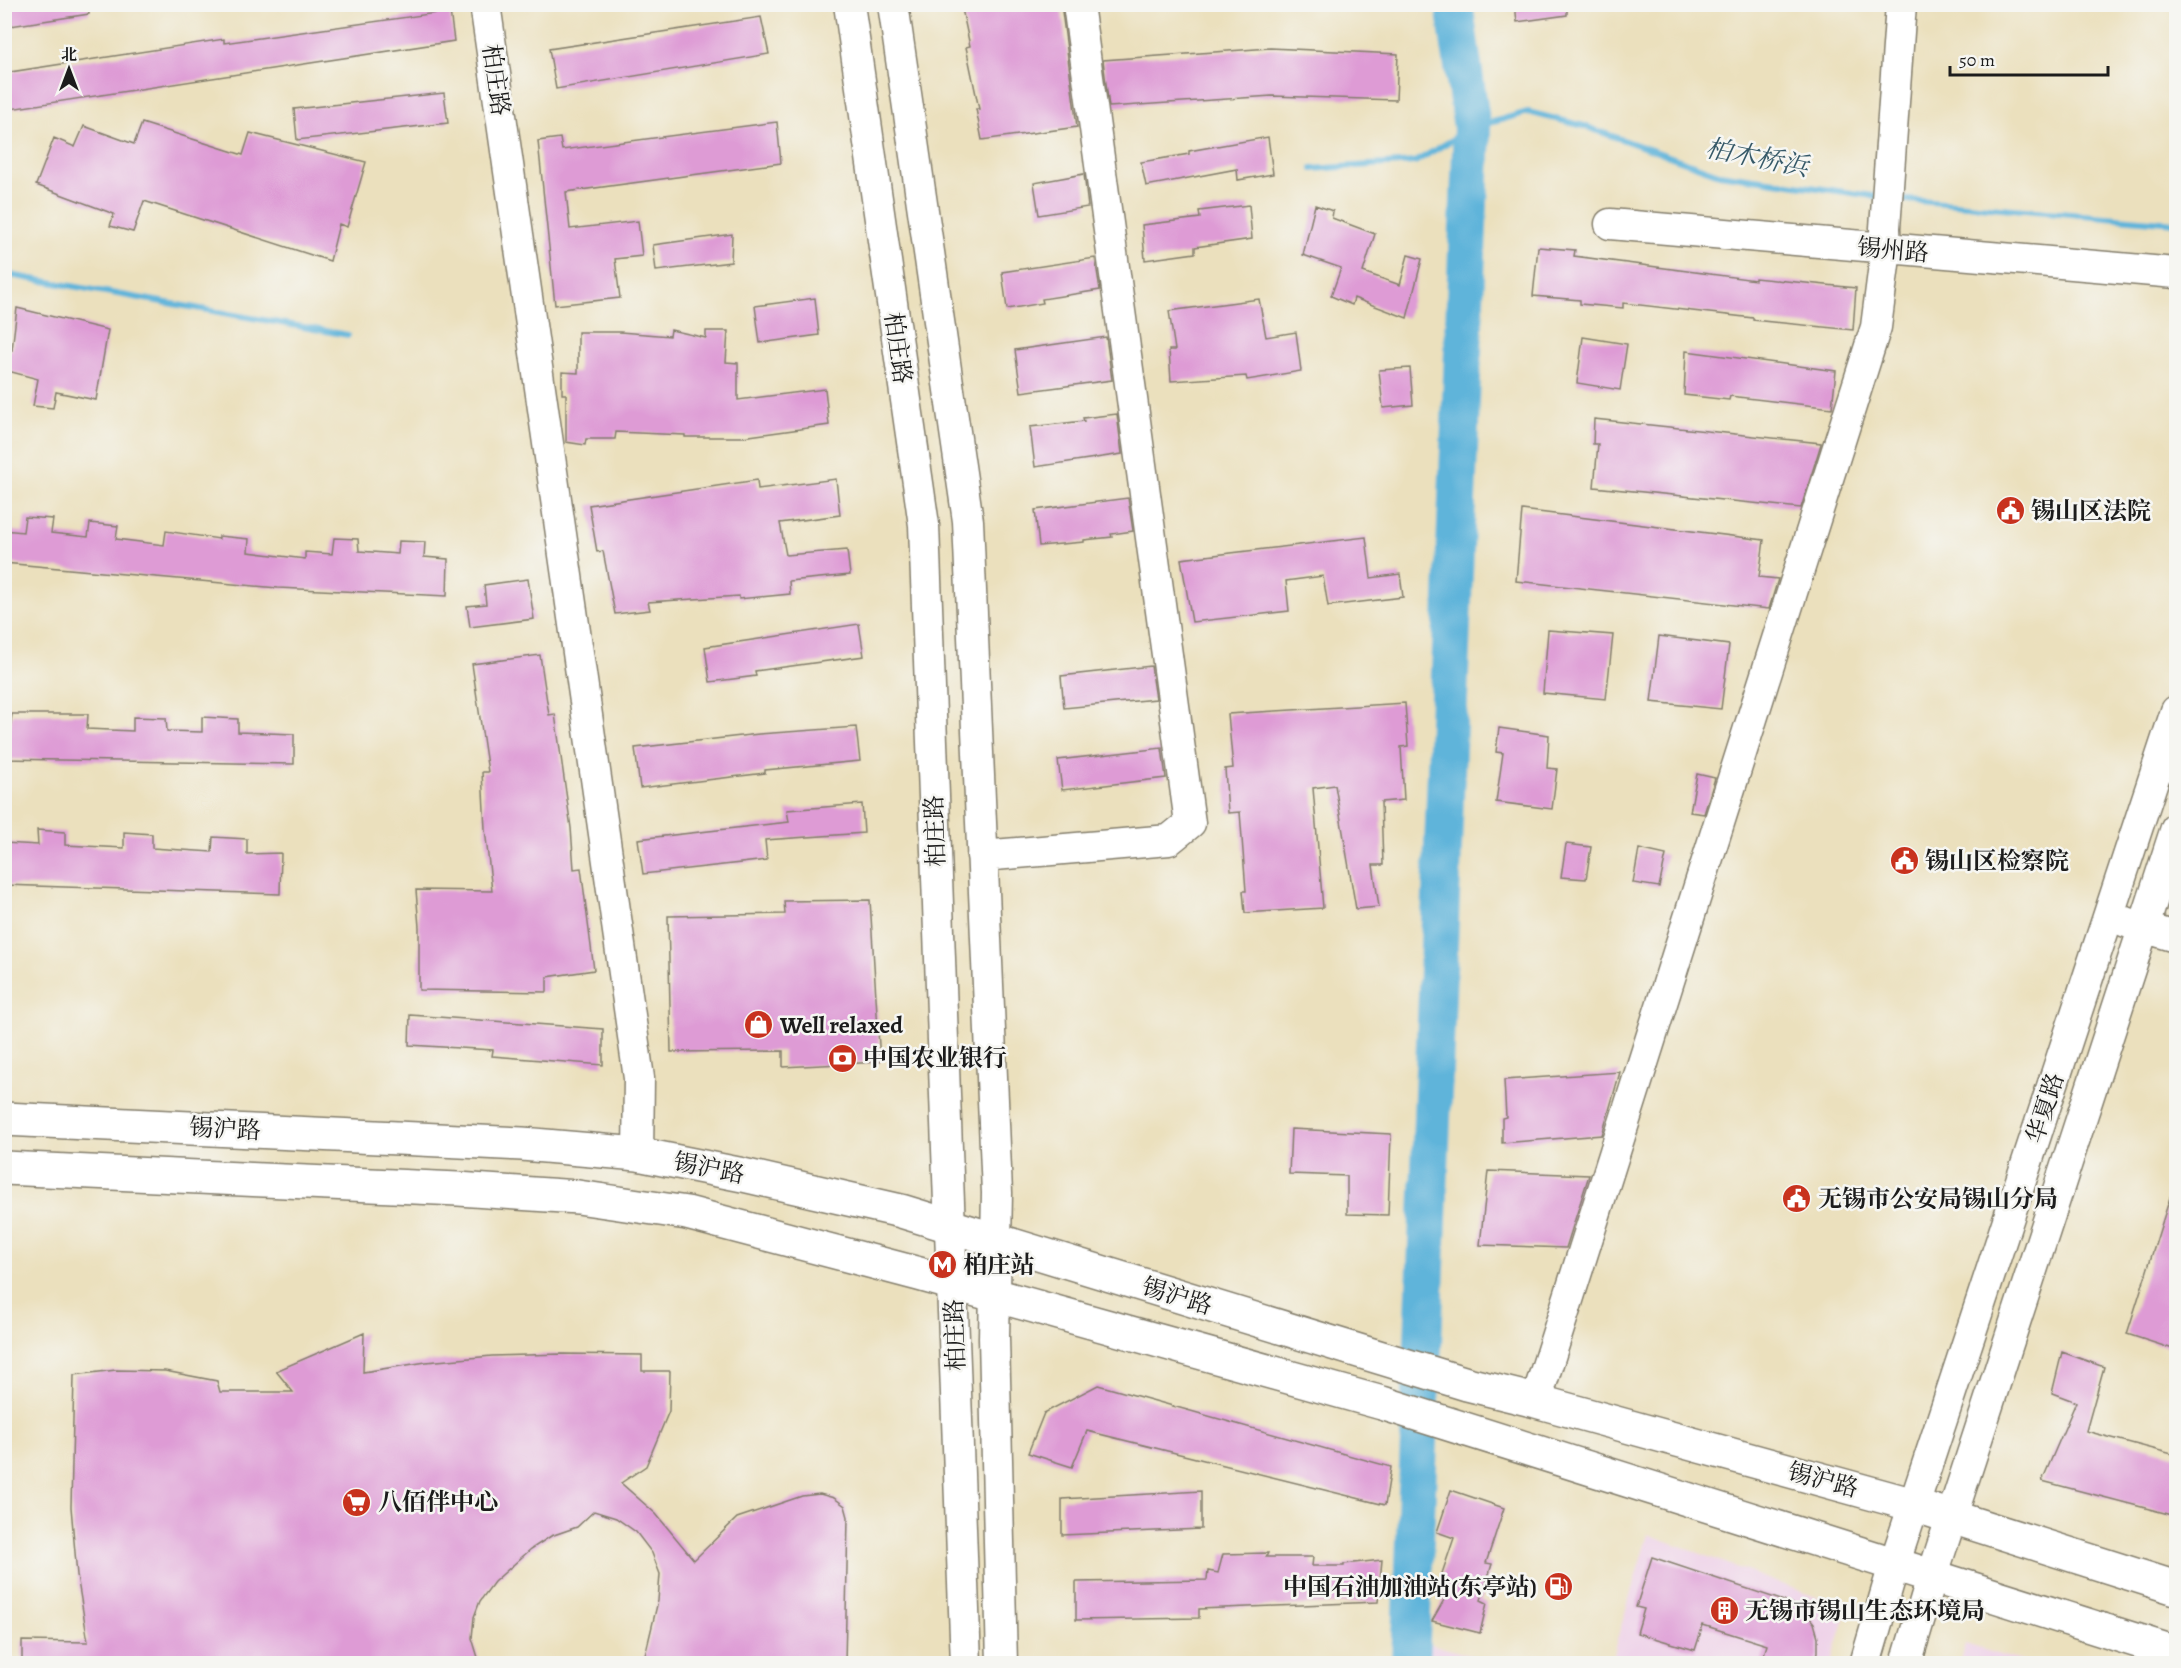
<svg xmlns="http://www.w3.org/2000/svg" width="2181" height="1668" viewBox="0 0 2181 1668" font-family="Alegreya,'Noto Serif SC',serif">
<rect width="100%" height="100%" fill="#f6f6f2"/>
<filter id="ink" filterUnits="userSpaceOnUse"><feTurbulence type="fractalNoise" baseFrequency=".0167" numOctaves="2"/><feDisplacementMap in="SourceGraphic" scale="12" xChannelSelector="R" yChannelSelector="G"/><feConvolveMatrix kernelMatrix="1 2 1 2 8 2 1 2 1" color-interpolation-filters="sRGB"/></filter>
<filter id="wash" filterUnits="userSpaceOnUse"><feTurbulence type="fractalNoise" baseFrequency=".008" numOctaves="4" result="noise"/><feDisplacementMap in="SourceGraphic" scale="24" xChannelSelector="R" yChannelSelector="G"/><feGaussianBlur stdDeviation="1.35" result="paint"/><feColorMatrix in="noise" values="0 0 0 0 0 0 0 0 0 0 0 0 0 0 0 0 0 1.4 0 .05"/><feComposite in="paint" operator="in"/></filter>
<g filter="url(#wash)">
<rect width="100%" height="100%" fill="#ebe0bd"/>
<path fill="#eed0e8" d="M1648,1534L1848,1609L1831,1663L1610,1664Z
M1427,1643L1497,1663H1425Z
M1965,1644L2027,1663H1959Z"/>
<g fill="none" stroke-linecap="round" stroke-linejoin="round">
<path stroke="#5eb4da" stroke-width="6" d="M1312,169L1415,162L1472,128L1528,112L1584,126L1719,174L1880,197
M1896,199L2176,223
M4,274L348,335"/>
<path stroke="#5eb4da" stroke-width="38" d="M1410,1664L1472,128L1454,4"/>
</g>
<g id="blocks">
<path fill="#de9bd5" d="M4,4H89V14L4,27Z
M961,4H1061L1077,127L982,140L976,109H979L966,47L970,46Z
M1515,4H1567V15L1517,22Z
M450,11L454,41L4,110V73L224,39V43Z
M761,17L769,54L556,89L549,49Z
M1270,48L1398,54L1396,100L1272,96L1109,107L1103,60Z
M444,93L448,123L297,140L294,109Z
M777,122L781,163L566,192L570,229L638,221L642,256L615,259L620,298L555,305L538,141L560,138L562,150Z
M142,123L243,155L250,133L366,162L347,227L339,224L330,261L144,201L133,232L110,226L114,214L36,185L54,138L75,147L84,126L134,144Z
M1268,137L1273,174L1238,180L1237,169L1146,186L1141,162L1189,154V151Z
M1084,174L1088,207L1039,215L1034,183Z
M1249,205L1252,239L1195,247V253L1145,260L1142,225L1200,218L1199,211Z
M1315,205L1333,211L1332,218L1375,234L1363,272L1400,285L1408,255L1422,259L1407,318L1354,298L1352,305L1331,296L1341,268L1303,255Z
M732,234L731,262L656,271L653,245Z
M1538,247L1575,250L1574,256L1755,280V278L1856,288L1853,330L1753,320V318L1623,303V308L1580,304V300L1533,296Z
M1095,258L1100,290L1042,299L1043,303L1007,309L1002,272Z
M815,298L819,335L760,343L755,306Z
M1259,299L1266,337L1296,332L1301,371L1247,380L1246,376L1171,381L1169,350H1175L1169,311Z
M17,308L108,330L96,400L56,392L53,408L33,406L38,379L4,370V348L12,350Z
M671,330L706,338V331H728L726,362L738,363V400L825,389L829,425L742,437H685V435L616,432L615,439H586L585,445L566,442V394H562V372L578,373V332H620L670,336Z
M1106,337L1112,380L1021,392L1015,350Z
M1583,337L1627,344L1620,390L1577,383Z
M1686,351L1836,371L1832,408L1730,396L1729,400L1684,395Z
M1410,368L1413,405L1383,408L1379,370Z
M1117,414L1122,454L1035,467L1030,427L1084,421L1083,418Z
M1594,419L1821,443V444L1801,508L1594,487L1598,444H1593Z
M836,479L840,515L780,523L786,555L847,550L850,575L789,581L790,594L739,599V596L648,602L650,610L615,614L603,551L597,552L589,505L757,480L758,489Z
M1128,498L1133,531L1111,534L1112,537L1084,540V542L1039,546L1035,510Z
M1522,510L1764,540L1759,577L1778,579L1769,609L1516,581Z
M25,517L53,519L51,533L88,537L90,523L118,526L116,539L164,545L166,531L219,539V536L249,539L248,552L305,559V552L332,554L334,538L358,539L359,551L398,554L399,541L425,542L424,557L448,559L447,596L278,588L4,563V530L23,532Z
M1366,537L1371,578L1400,574L1403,597L1328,606L1323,576L1286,581L1289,611L1192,622L1181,559Z
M528,579L534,619L470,627L467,606L486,604L484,585Z
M859,624L864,656L755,671L756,676L710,682L705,647Z
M1548,630L1613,635L1606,699L1543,693Z
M1659,636L1729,645L1721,709L1651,702Z
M540,655L549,715L555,714L571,828L574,869L581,868L594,970L547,977V992L419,990V927L416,890L492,891L485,829L482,772H488L472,664Z
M1151,666L1156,699L1064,708L1061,676Z
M1405,703L1408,746L1401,747L1404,800L1381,802L1383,865H1373L1379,907L1356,909L1335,785L1313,788L1323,908L1245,913L1243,891H1246L1240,812L1228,813L1225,769L1233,768L1228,714Z
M12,714H88L87,729L133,731V717L166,718L167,731L202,732V717L238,719V732L294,734V764L4,759V728H10Z
M856,727L860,761L765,770V773L640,788L635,748L759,734Z
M1499,728L1549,735L1547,768L1557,769L1552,809L1496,802L1503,753L1496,752Z
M1162,748L1166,778L1062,790L1058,760Z
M1697,774L1715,778L1704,814L1690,812Z
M862,804L864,833L765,840L767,860L643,874L638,839L789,822L787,810Z
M37,830L65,832V845L124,848V832L152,834V848L212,852L213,837L247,839V854L281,853L280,894L4,885V843L38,845Z
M1566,844L1591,847L1586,879L1561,877Z
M1639,849L1666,855L1659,887L1633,883Z
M870,900L880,1062L783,1067V1051L671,1052L668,916L785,914L784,901Z
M410,1015L603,1029V1065L492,1056L493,1050L409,1045Z
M1620,1072L1602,1135L1502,1143V1118L1506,1117L1504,1080Z
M1291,1129L1391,1134L1388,1215L1347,1214V1176L1289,1174Z
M1488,1171L1589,1175L1566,1248L1480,1245Z
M2173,1188L2176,1189V1350L2127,1334Z
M364,1333L363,1372L426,1362L492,1356L562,1354L642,1355V1371H670L669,1411L646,1466L621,1483L656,1514L694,1560L737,1518L802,1496L820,1494L834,1498L845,1506L848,1517L845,1664H643L658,1601L660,1574L652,1553L636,1532L616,1518L594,1511L577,1527L551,1536L531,1549L494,1582L480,1601L474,1617L472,1638L480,1664H22V1641L88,1642L77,1575L71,1507L74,1375L116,1370L165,1371L217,1381L220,1392H293L276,1371Z
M2062,1352L2104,1367L2086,1431L2176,1455V1516L2042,1481L2076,1402L2052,1393Z
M1098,1385L1391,1467L1385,1505L1087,1431L1072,1467L1028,1453L1044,1413Z
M1451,1490L1504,1508L1486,1563L1492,1564L1481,1600L1487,1603L1480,1633L1432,1621L1445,1598L1435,1594L1454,1538L1437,1532Z
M1201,1491V1529L1062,1535V1499Z
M1268,1553L1266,1557H1313L1312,1566H1344V1564L1382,1560L1378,1602L1199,1609V1618L1076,1620V1582L1207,1580L1208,1571L1218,1573L1223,1554Z
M1652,1557L1790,1603L1805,1612L1814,1623L1818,1637V1652L1815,1664H1761L1767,1645L1703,1625L1695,1650L1637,1633L1644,1609L1636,1607Z"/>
</g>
</g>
<g filter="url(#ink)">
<use href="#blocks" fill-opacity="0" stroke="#847e6c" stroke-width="1.5"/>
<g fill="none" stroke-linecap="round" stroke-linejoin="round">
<defs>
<path id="minor" d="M485,4L639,1078L638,1154
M849,4L924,525L966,1664
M893,4L968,521L997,1193L994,1338L1002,1664
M1610,224L2176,273
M982,856L1169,840L1190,823L1078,4
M2126,922L2176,937
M1536,1401L1876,327L1886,249L1885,228L1901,4
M1865,1664L1894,1565L2176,711
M1906,1664L1932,1577L2176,828"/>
<path id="major" d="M4,1119L522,1144L638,1154L743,1175L901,1211L1467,1384L1536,1401L1914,1505L2176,1588
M4,1168L458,1189L578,1197L687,1213L919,1274L1382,1403L2176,1653"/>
</defs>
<use href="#minor" stroke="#847e6c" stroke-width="33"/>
<use href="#major" stroke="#847e6c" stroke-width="36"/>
<use href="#minor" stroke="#fff" stroke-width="30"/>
<use href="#major" stroke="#fff" stroke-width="33"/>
</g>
</g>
<defs>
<symbol id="civic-disc" viewBox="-11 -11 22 22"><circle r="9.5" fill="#c8321e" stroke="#f6f6f2"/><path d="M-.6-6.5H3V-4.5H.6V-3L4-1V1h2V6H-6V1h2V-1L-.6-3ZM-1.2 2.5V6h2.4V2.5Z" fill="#fff"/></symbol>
<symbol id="shop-disc" viewBox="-11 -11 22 22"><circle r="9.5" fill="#c8321e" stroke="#f6f6f2"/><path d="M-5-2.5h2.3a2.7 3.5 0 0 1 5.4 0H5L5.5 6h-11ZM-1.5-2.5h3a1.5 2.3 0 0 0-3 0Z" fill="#fff"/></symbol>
<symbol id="bank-disc" viewBox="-11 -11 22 22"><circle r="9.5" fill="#c8321e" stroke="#f6f6f2"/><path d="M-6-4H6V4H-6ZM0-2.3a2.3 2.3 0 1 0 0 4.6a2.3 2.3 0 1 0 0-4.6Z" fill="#fff"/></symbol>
<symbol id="metro-disc" viewBox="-11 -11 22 22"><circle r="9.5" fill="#c8321e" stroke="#f6f6f2"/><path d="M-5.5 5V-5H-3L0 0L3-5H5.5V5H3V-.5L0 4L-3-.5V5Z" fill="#fff"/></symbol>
<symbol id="supermarket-disc" viewBox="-11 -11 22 22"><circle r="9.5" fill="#c8321e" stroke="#f6f6f2"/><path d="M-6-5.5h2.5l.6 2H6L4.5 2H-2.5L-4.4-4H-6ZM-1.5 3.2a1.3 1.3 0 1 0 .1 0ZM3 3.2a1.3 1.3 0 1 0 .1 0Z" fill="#fff"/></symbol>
<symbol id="fuel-disc" viewBox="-11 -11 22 22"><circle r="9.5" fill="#c8321e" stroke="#f6f6f2"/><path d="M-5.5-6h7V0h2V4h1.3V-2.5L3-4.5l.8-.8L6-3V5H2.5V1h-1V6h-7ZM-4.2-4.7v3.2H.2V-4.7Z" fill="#fff"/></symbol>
<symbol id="building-disc" viewBox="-11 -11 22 22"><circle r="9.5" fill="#c8321e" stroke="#f6f6f2"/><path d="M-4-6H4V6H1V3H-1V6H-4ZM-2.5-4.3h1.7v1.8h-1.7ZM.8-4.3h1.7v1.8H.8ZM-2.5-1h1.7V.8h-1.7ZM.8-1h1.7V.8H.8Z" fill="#fff"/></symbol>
</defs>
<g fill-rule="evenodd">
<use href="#civic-disc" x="1994" y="494" width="33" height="33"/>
<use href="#civic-disc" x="1888" y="844" width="33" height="33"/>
<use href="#shop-disc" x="742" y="1008" width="33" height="33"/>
<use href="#bank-disc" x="826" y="1042" width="33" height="33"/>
<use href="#civic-disc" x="1780" y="1182" width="33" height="33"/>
<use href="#metro-disc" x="926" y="1248" width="33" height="33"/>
<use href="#supermarket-disc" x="340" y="1486" width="33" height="33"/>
<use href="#fuel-disc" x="1542" y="1570" width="33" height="33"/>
<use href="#building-disc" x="1708" y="1594" width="33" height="33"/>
</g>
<g text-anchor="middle" stroke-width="5" stroke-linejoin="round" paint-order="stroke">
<g font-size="24" fill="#1c1c1c" stroke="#f6f6f2">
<text transform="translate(496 80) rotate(82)" y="8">柏庄路</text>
<text transform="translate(1893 250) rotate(5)" y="8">锡州路</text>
<text transform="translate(898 348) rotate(82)" y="8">柏庄路</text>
<text transform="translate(935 831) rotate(-92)" y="8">柏庄路</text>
<text transform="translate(2045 1108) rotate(-72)" y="8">华夏路</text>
<text transform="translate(225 1129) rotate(3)" y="8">锡沪路</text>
<text transform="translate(709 1168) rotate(11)" y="8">锡沪路</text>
<text transform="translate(1177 1296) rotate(17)" y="8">锡沪路</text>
<text transform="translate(955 1335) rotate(-92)" y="8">柏庄路</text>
<text transform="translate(1823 1480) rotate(15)" y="8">锡沪路</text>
</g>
<g font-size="24" font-weight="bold" fill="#1c1c1c" stroke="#f6f6f2" text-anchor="start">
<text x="2031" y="519">锡山区法院</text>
<text x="1925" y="869">锡山区检察院</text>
<text x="780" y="1033">Well relaxed</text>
<text x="863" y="1066">中国农业银行</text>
<text x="1818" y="1207">无锡市公安局锡山分局</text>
<text x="963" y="1273">柏庄站</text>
<text x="378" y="1510">八佰伴中心</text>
<text x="1537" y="1595" text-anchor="end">中国石油加油站(东亭站)</text>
<text x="1745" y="1619">无锡市锡山生态环境局</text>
</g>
<g font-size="26" font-style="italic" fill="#365968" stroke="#f6f6f2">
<text transform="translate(1757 157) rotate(11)" y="9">柏木桥浜</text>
</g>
</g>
<rect width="2181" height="1668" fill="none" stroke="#f6f6f2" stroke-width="24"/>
<g transform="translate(69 69)" stroke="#f6f6f2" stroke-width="4.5" paint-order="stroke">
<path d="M0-4.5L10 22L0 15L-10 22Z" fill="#1c1c1c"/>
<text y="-9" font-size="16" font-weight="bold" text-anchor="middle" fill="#1c1c1c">北</text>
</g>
<path d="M1950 66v9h158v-9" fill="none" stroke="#1c1c1c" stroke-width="3"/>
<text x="1959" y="66" font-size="18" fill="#1c1c1c" stroke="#f6f6f2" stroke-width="4.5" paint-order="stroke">50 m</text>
</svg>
